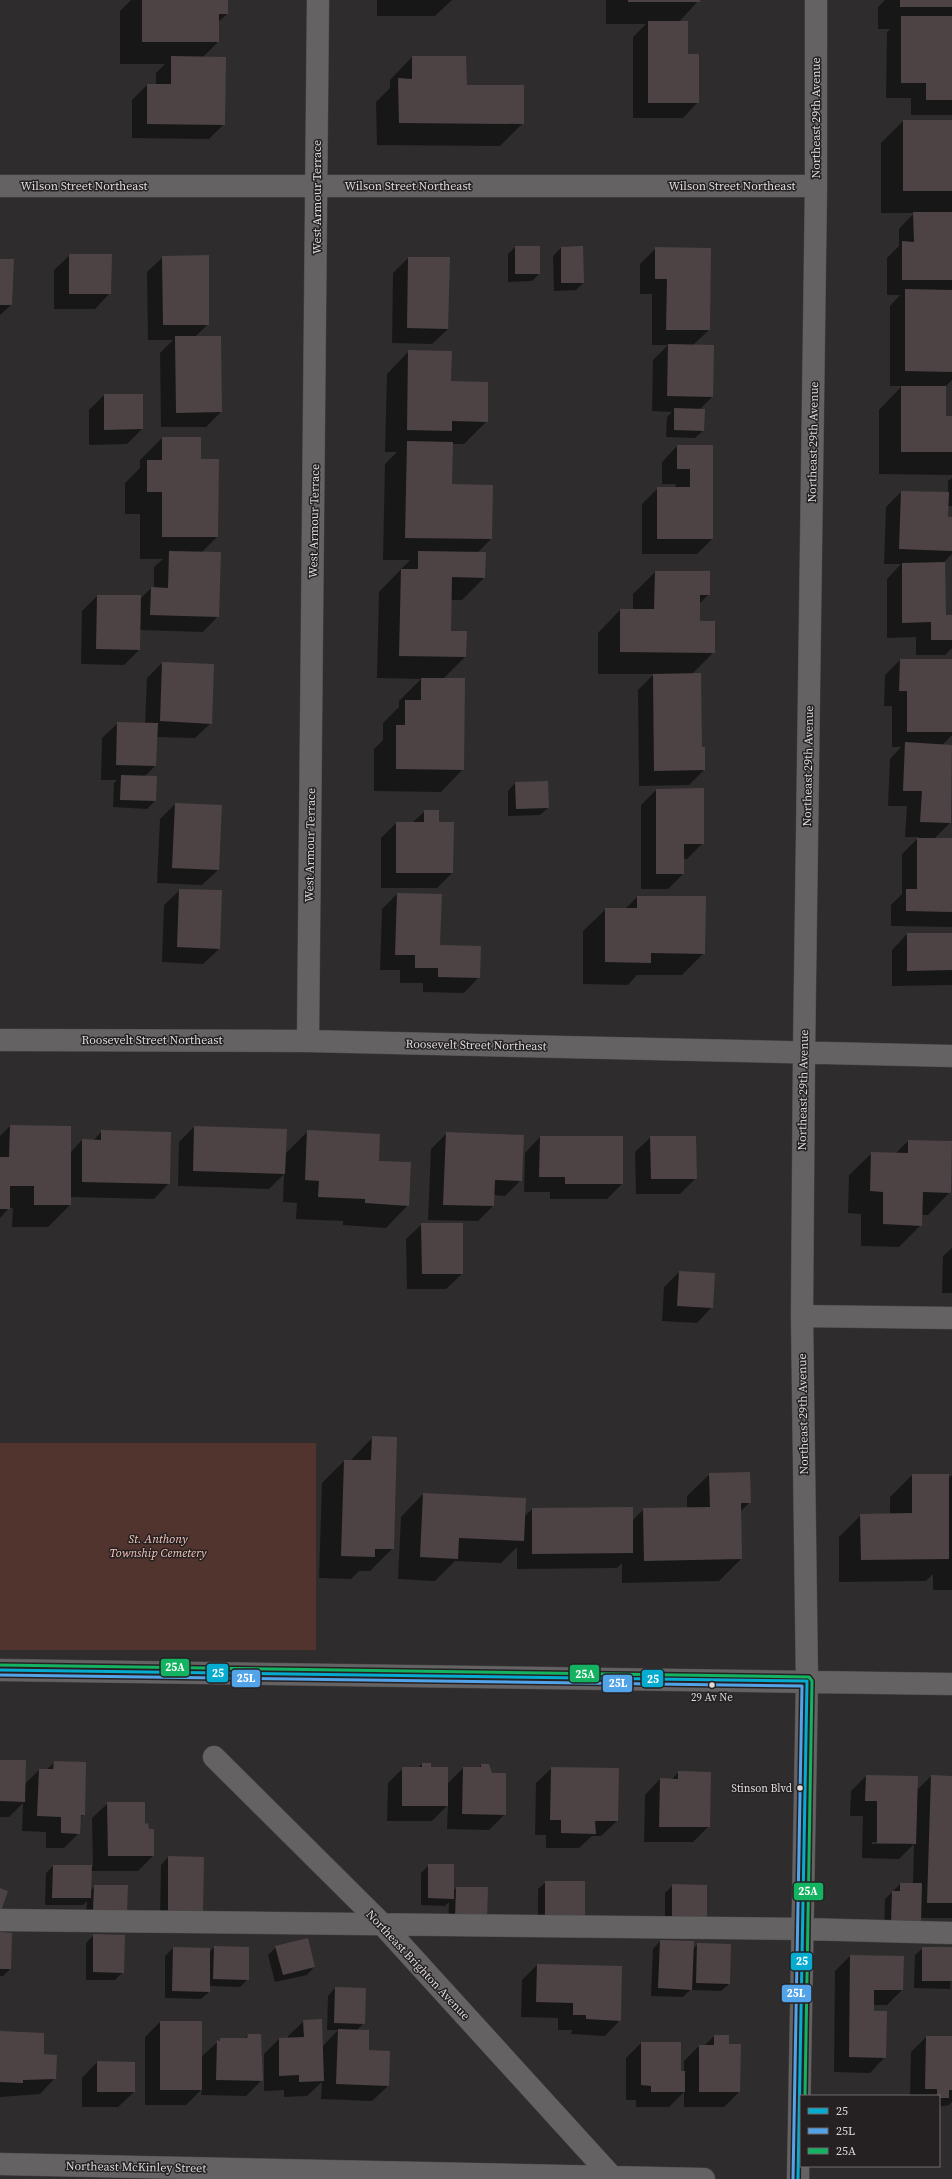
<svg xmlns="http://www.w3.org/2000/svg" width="952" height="2179" viewBox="0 0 952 2179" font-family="'Source Serif 4',serif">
<rect width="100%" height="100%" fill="#2e2c2d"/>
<path fill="#51342d" d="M0,1443H316V1650H0Z"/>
<path fill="#0007" fill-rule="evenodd" d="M131,0H227V14L218,22V42L202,58L224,124L209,139L132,138V100L147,85H156V73L165,64H120V11Z
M377,0H452L435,16H377Z
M606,0H699L679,22L698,102L683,118H633V37L646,24H606Z
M885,0H952V115H911V98H886L887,32L890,29H878V7Z
M412,57L466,86L523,123L500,146L377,145L376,102L390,88V80Z
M903,121L952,146V380L945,387V417H952V475L879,474V410L902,386H890V306L900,295H887V258L899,246V229L914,213H881V143Z
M515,247L539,274L532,281L508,282V254Z
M582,247L583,283L576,290L554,291L553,256L561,248Z
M656,248L709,330L693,345L712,397L699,410L703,431L695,438L666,437L667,417L672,412L652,411L653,360L668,345H652V294H640V264Z
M70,255L110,293L95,309H54V270Z
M163,257L208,324L195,337L221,412L206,427H161L160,353L173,340H148L147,272Z
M408,258L448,329L432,344L392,343L393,273Z
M0,260L11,305L0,315Z
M409,351L450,382L487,421L464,444H452L451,485L492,486L491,539L477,553L484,578L462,600H450V631L465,657L443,679L463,769L441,792L374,791V749L383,740V723L399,707V701L421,679L377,678L379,592L410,560H383L385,464L397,452H385L387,374Z
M104,395L142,429L127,444L89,445V410Z
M162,438L200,460H218L217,537L201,553L218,616L203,632L139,630V650L124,665L81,664L82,611L97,596L140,599L151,588H154V567L163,559H140V514H125V483L140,468V460Z
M677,446H712V539L697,554H642V504L658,488H675L676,484H662V462Z
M952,478V506H948L947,518H952V554L943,563L945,616H952V648L945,655H916V637L887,638V579L901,564H884L886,507L901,492L948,493V481Z
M655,572H709V594L699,604V622L714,652L692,674L704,770L689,785L639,786L638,690L654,674H598V633L620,610H633V594Z
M900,660H952V735L942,745L952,746L950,823L934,839H952V927L891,926V905L902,894V854L919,837H905L907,806H888L890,759L901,747H892V706H884L885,675Z
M162,663L211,723L195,738L157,737L155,766L144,777H156L155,801L147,809L113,807L114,783L117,780H101L102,738L118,723L145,724L147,678Z
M515,783L548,808L540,815L508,816V791Z
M656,790L703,843L687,859H683V874L668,889H641V805Z
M175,804L218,870L202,885L157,883L160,819Z
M425,811L438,823L452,873L437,888H381V838L396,823H412Z
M180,890L219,949L203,964L162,962L164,905Z
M397,894L439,946L479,977L464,993L423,992V983H400V970H380L382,909Z
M637,897L704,953L682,975H637L628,985L583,984V931L606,909H625Z
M907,934H952V985L892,986V950Z
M10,1126L70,1153L82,1140L93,1141L102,1131L169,1183L154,1199L70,1197V1205L48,1227H12L13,1208H9L0,1218V1136Z
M194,1127L285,1154L308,1131L378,1162L408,1205L386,1228L343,1225V1221L296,1219L297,1203L283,1202L284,1174L269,1189L178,1186L179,1142Z
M446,1134L521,1180L505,1196L494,1195L493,1206L478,1221L428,1220L431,1149Z
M540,1137H622V1184L607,1199H550V1192H524L525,1153Z
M651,1137L696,1178L680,1194H636L635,1152Z
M908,1141L950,1192L928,1215H921V1225L899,1247L861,1246V1214L848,1213L849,1175L872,1153H896Z
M422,1224L462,1274L446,1289H407L406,1239Z
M952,1248V1293H942L943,1256Z
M679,1272L712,1307L697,1323L662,1321L664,1287Z
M372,1438L393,1548L370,1571H359L351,1579L319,1578L322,1483L344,1461H350Z
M710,1474L750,1502L740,1512L741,1559L719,1581L622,1583V1563L617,1568L517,1569V1547L501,1563L455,1561L435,1581L398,1579L401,1517L423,1494L524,1517L532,1509L632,1521L644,1509L687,1508V1496Z
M912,1475L948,1479L952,1475V1590H933V1574L926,1581L839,1582V1537L861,1515H890V1497Z
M0,1761L25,1784L39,1770H46L55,1762L84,1814L80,1818L79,1833L64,1848H46V1832L22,1831L23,1803L9,1817H0Z
M422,1764L430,1768L447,1784L463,1768H478L481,1765L505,1814L489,1830L447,1829L448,1805L432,1821H387L388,1783L403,1768H418Z
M552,1768L617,1821L601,1836H592L579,1848H546V1835H535L536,1783Z
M679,1772L709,1826L693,1842H644L645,1795L660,1779L671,1780Z
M866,1776L916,1791L931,1776L952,1777V1918H920L884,1930L885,1899L900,1884H913L914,1844L899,1859L862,1858L863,1816H850L851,1791ZM872,1842H901V1844H872Z
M108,1803L144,1825L153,1856L138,1871H91V1890L95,1886H127L86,1918L87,1901L83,1905H45L46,1873L53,1866H93L92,1818Z
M168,1857L202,1913L160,1920L161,1865Z
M429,1865L453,1891L456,1888H487L448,1925L449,1902L445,1906L421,1905V1873Z
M546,1882H584L538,1925V1889Z
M673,1885L706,1886L665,1926V1893Z
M0,1933L10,1969L3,1976H0Z
M94,1935L123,1972L115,1980H86V1943Z
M660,1941L693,1949L698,1944L729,1984L721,1991L690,1990L683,1997L651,1996L653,1949Z
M214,1947L248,1979L240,1987L209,1986V1992L201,1999L165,1998V1956L173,1948L209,1949V1953Z
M276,1947L314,1967L307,1975L275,1982L268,1955Z
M923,1948H952L950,1989L914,1988L915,1955Z
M850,1956L902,1990L887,2005H873V2012L885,2057L870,2073L834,2072L835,1971Z
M537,1965L620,2020L605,2036L571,2034L572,2030H558V2018L521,2017L522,1980Z
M335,1988L364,2023L356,2031L388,2086L372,2101L321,2099L322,2082L307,2096L284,2097V2090L264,2091V2054L279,2039H288V2036L304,2021L322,2047L338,2030H327L328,1996Z
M160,2022L201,2057L221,2039H244L248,2035L261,2040L262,2080L246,2096L201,2095L202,2089L186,2105H145V2037Z
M0,2032L42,2055L55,2078L40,2094L0,2097Z
M714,2036L728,2045L739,2092L724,2107H684V2092L669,2107H636V2100H626V2058L641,2043L680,2072H684V2061L699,2046H704Z
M926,2037H952V2102L949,2105L939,2107V2096H910L911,2052Z
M97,2062L134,2092L118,2107H82V2078Z"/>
<path fill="#4d4345" d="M142,0H228V14H219V42H142Z
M628,0H700V2H628Z
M900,0H952V7H900Z
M901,16H952V100H926V83H901Z
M648,21H688V54H699V103H648Z
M171,56L226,57L225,125L147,124V84H171Z
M412,56H466L467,85H524V124L399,123L398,78L412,79Z
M903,120H952V191H903Z
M913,212H952V280H902V241L914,242Z
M515,246H540V274H515Z
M583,246L584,283H561V247Z
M655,247L711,248L710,330H666L667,279H655Z
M69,254H112L111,294H69Z
M209,255V325H163L162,256Z
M408,257H450L448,329L407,328Z
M0,259H14L12,305H0Z
M905,289L952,290V372L905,371Z
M175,336H221L222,412L176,413Z
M668,344L714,345L713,397L667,396Z
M408,350L452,351L451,381L488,382V422L452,421V431L407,430Z
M901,386H946V416H952V452H901Z
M104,394H143V429L104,430Z
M674,408L705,409L704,431L674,430Z
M162,437H201V459H219L218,537H162V492H147V460H162Z
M407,441L453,442L452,484L493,485L492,539L405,538Z
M677,445H713V539H657V487H690V469H677Z
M901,491L949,492L948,517H952V551L899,549Z
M169,551L221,552L219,617L150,615L151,587L168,588Z
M418,551L486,552L485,578L452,577L451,631H467L466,657L399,656L401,569H418Z
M945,562L946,615H952V640H931V622L902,623V563Z
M655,571H710V595H700V621H715V653L620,652V609H654Z
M97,595H141L140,650L96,649Z
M900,659H952V732H907V691H899Z
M162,662L214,664L212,724L160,721Z
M701,673L702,747H705V770L654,771L653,674Z
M421,678H465L464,770L396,769V725H405V700H421Z
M117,722L158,723L156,766L116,765Z
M905,742L952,745L951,823L920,822L922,791H903Z
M121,775L157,776L156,801L120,800Z
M548,781L549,808L516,809L515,782Z
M704,788V844H684V874H656V789Z
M175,803L222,805L219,870L172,868Z
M424,810H439V822H454L453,873H396V822H424Z
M917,838H952V912L906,911V889H917Z
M179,889L222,890L220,949L177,947Z
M397,893L442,894L440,945L481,946L480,978L438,977V968H415V955H395Z
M637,896H706L705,954L651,953V963L605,962V908H637Z
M907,933H952V970L907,971Z
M10,1125L71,1126V1205H34V1186H10V1209H0V1157H9Z
M194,1126L287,1129L285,1174L193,1171Z
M101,1130L171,1132L170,1184L82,1182V1139L101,1140Z
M307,1130L380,1134L379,1161L411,1162L409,1206L365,1203V1199L318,1197L319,1181L305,1180Z
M446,1132L524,1135L522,1181L495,1180L494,1206L443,1205Z
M540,1136H623V1184H565V1177H539Z
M650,1136H696L697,1179H651Z
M908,1140L952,1141L951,1193L923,1192L922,1226L883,1224V1192L870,1191L871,1152L908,1153Z
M421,1223H463V1274H422Z
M679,1271L715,1273L713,1308L677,1306Z
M372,1436L397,1437L394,1549H375V1557L341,1556L344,1460H371Z
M750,1472L751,1503H741L742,1559L644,1561L643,1508L710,1507L709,1473Z
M912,1474H949V1559L861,1560L860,1514L912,1513Z
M423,1493L526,1498L524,1541L459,1538L458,1559L420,1557Z
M633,1507V1553L532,1554V1508Z
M0,1760H26L25,1802L0,1801Z
M54,1761L86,1762L85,1815H81L80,1834L61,1833V1817L37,1816L39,1769H53Z
M422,1763H431V1767H448V1806H402V1767H422Z
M481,1764H489L492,1773H506V1815L462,1814L463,1767H481Z
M551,1767L619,1768L618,1821H595L596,1834L561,1833V1820H550Z
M678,1771L711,1772L710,1827H659L660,1778L678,1779Z
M866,1775L918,1776L916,1844L877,1843V1801H865Z
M931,1775L952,1776V1903H927Z
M107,1802H145V1824L148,1823L149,1829H154V1856H108Z
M168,1856L204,1857L203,1914L168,1913Z
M428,1864H454V1899L428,1898Z
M53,1865H92L91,1898H52Z
M545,1881H585V1918L545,1917Z
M900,1883H922L921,1923H891L892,1891H900Z
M672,1884L707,1885V1919H672Z
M94,1885H128L127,1912L93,1910Z
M456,1887H488L487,1919L455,1918Z
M0,1888L8,1891L1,1911H0Z
M0,1932L12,1933L11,1969H0Z
M93,1934L125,1935L124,1973L93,1972Z
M308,1938L315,1967L283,1975L275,1946Z
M660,1940L694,1941L692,1990L658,1988Z
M697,1943L731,1944L730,1984L696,1983Z
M214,1946L249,1947V1980L213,1979Z
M173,1947L210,1948V1992L172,1991Z
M922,1947H952V1981H922Z
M850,1955L904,1956L903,1990H874V2011H887L886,2058L849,2057Z
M537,1964L622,1966L621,2021L586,2019V2015H573V2003L536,2002Z
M335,1987L366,1988L365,2024L334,2023Z
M322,2019L324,2081L299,2082V2075L279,2076V2038L304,2037L303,2020Z
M160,2021H202V2090H160Z
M338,2029L369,2030V2050L390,2051L389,2086L336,2084Z
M0,2031L44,2033V2054L57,2055L56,2079L23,2080V2083L0,2082Z
M248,2034H261L263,2081L216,2080L217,2040L220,2041V2038H247Z
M714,2035H729V2044H741L740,2092H699V2045H714Z
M926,2036H952V2090H949V2098H939L937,2096V2089H925Z
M641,2042H681V2071H685V2092H651V2086L641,2085Z
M97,2061L135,2062V2092H97Z"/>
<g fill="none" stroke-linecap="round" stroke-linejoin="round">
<defs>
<path id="minor" d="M0,186H816
M0,1040L308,1041L952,1056
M308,1041L318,0
M802,1316L952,1318
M0,1670L952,1684
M214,1757L382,1924L614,2179
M0,1920L804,1929L952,1933
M0,2164L704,2179
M798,2179L807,1681L802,1316L804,1054L816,186V0"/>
</defs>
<use href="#minor" stroke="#4a4849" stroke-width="23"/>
<use href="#minor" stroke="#646263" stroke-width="22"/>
<defs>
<path id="bus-1" d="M0,1670L807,1681L798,2179"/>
<path id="bus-2" d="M0,1675L802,1686L793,2179"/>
<path id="bus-3" d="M0,1665L809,1677L812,1681L805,2096"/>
</defs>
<use href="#bus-1" stroke="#252123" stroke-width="6"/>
<use href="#bus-2" stroke="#252123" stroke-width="6"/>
<use href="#bus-3" stroke="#252123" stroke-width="6"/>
<use href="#bus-1" stroke="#06acd0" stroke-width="3"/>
<use href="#bus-2" stroke="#53a3e8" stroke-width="3"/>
<use href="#bus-3" stroke="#13b361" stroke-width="3"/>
</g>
<g fill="#dddadc" stroke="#252123" stroke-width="1.5">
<circle cx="712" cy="1685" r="3.5"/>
<circle cx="800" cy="1788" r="3.5"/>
</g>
<g text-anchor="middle" stroke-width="3" stroke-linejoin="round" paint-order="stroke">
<g font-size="11" fill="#dddadc" stroke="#252123">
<text x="712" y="1701">29 Av Ne</text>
<text x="792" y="1792" text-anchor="end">Stinson Blvd</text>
</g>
<g font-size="12" fill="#dddadc" stroke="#252123">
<text transform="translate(816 118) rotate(-90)" y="4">Northeast 29th Avenue</text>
<text x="84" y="190">Wilson Street Northeast</text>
<text x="408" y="190">Wilson Street Northeast</text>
<text x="732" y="190">Wilson Street Northeast</text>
<text transform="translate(317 197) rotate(-90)" y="4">West Armour Terrace</text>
<text transform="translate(813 442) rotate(-89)" y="4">Northeast 29th Avenue</text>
<text transform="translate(314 521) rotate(-89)" y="4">West Armour Terrace</text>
<text transform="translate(808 766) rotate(-89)" y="4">Northeast 29th Avenue</text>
<text transform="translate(310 845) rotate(-89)" y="4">West Armour Terrace</text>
<text x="152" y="1044">Roosevelt Street Northeast</text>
<text transform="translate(476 1045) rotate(1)" y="4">Roosevelt Street Northeast</text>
<text transform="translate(803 1090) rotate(-89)" y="4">Northeast 29th Avenue</text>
<text transform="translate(803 1414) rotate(-91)" y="4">Northeast 29th Avenue</text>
<text transform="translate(418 1965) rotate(47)" y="4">Northeast Brighton Avenue</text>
<text transform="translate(136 2167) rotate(1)" y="4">Northeast McKinley Street</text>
</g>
<g font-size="12" font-style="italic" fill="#fac7ba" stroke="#252123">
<text x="158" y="1543">St. Anthony<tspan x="158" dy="14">Township Cemetery</tspan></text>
</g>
</g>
<g stroke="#252123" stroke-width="1.5">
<rect x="160" y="1658" width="30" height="19" rx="4" fill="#13b361"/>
<rect x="206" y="1663" width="23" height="20" rx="4" fill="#06acd0"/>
<rect x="569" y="1664" width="31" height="19" rx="4" fill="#13b361"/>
<rect x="231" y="1669" width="30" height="19" rx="4" fill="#53a3e8"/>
<rect x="641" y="1669" width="23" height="19" rx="4" fill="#06acd0"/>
<rect x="602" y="1674" width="31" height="19" rx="4" fill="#53a3e8"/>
<rect x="793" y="1882" width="31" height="19" rx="4" fill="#13b361"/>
<rect x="790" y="1952" width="23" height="19" rx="4" fill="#06acd0"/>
<rect x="781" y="1984" width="31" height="19" rx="4" fill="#53a3e8"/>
</g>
<g font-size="11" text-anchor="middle" font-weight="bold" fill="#fff">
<text x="175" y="1671">25A</text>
<text x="218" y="1677">25</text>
<text x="585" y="1678">25A</text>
<text x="246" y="1682">25L</text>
<text x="653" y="1683">25</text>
<text x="618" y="1687">25L</text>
<text x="808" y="1895">25A</text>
<text x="802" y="1965">25</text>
<text x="796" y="1997">25L</text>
</g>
<rect x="800" y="2095" width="140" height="72" fill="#252123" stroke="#6f6b6d"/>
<rect x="808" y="2108" width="20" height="6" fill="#06acd0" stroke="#6f6b6d"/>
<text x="836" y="2115" font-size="12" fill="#dddadc">25</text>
<rect x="808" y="2128" width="20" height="6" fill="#53a3e8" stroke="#6f6b6d"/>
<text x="836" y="2135" font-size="12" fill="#dddadc">25L</text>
<rect x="808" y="2148" width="20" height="6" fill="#13b361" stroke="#6f6b6d"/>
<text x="836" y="2155" font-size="12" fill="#dddadc">25A</text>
</svg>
